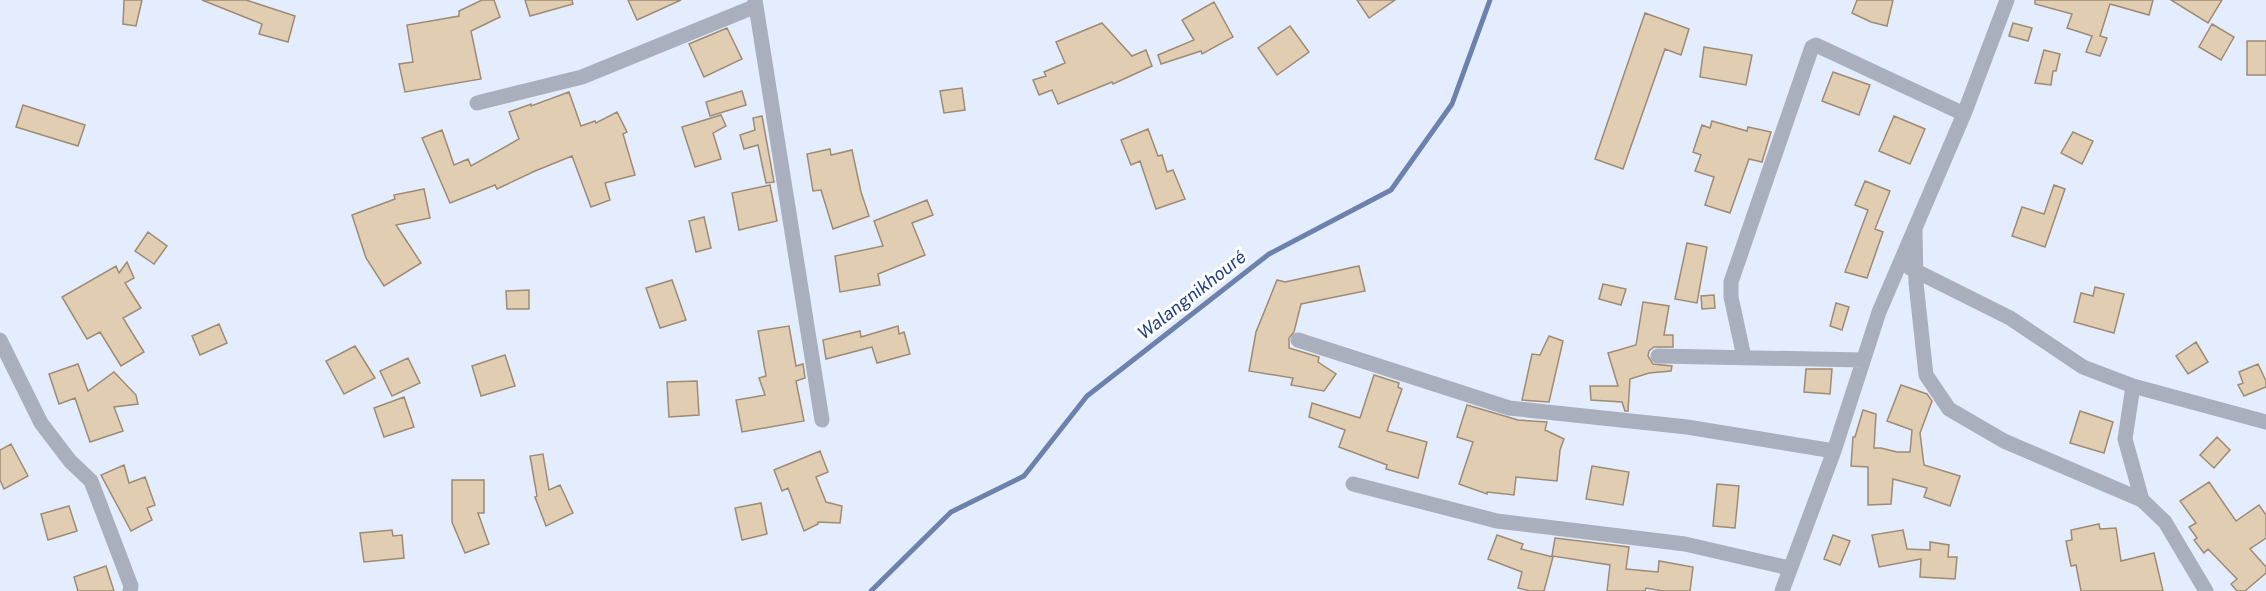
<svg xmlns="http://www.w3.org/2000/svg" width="2266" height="591" viewBox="0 0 2266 591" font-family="'Public Sans',sans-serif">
<rect width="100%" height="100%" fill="#e4edfe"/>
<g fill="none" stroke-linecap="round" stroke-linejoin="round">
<path stroke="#6c82ad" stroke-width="5" d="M871,591L951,512L1024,476L1087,396L1269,254L1391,190L1452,104L1490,0"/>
</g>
<path fill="#e1cdb2" stroke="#9f8b73" stroke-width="1.5" d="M124,0H142L136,26L123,24Z
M202,0H246L295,16L288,42L259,34L262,24Z
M482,0H494L500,17L471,31L481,79L405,92L399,64L413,62L407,25L459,16V11Z
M525,0H572L573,4L530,16Z
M628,0H681L637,20Z
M1357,0H1395L1369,18Z
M1857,0H1893L1887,26L1871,22L1852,13Z
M2035,0H2153L2149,15L2110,4L2100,36L2107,38L2100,56L2086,52L2092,36L2067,28L2072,14L2035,4Z
M2171,0H2222L2208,23Z
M1214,2L1233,37L1202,54L1201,51L1161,64L1158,55L1194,40L1182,20Z
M1645,13L1689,29L1681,55L1665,49L1623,169L1595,159Z
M1102,23L1132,56L1146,50L1152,66L1113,84L1112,82L1058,104L1052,90L1039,95L1033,80L1046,76L1044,72L1065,63L1056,42Z
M2013,23L2032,28L2028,41L2009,36Z
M2212,24L2234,37L2221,60L2199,47Z
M1290,26L1309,52L1277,75L1258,48Z
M727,28L742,59L704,77L689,44Z
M2247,41H2266V75H2247Z
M1704,47L1752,55L1746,85L1700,77Z
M2044,50L2060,54L2056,71H2053L2051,85L2035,83Z
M1833,72L1870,85L1859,115L1822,101Z
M962,88L965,110L944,113L940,91Z
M742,91L746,105L710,116L706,102Z
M569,92L581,126L595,121L596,123L617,112L627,132L623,134L635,175L605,183L610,200L591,207L572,156L535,171L497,189L495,185L450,203L422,138L442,130L454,165L468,159L471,166L519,139L509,112L531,104V106Z
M23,105L85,125L78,146L16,127Z
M721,115L726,126L713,133L721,159L695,167L682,127Z
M762,116L774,182L766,183L758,145L744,149L740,135L755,130L753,118Z
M1894,116L1925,129L1910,164L1879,151Z
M1712,121L1747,131L1748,127L1771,132L1762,162L1749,159L1730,213L1705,205L1714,177L1695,171L1701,155L1693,152L1702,125L1710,128Z
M1148,129L1158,156L1162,155L1167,172L1173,170L1185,199L1156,209L1140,161L1131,165L1121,140Z
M2073,132L2093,141L2082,164L2061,153Z
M830,149L831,155L852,150L861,192L869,216L833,229L821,190L813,191L807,154Z
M1865,181L1890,191L1875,229L1883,232L1867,278L1845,272L1868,210L1855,205Z
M770,185L777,221L739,230L732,193Z
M2054,185L2065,189L2045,247L2012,236L2022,207L2044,214Z
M424,189L430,218L396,225L421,263L384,286L366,258L352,215L395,199L394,195Z
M927,200L933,215L912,223L925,255L878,274L880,285L840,292L835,256L883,246L874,221Z
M704,217L711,248L696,252L689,221Z
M148,232L167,246L154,264L135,251Z
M1687,243L1707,247L1697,303L1675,299Z
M127,262L134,278L125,283L141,308L123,318L144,352L121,366L100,332L87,339L62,297L116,266L119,273Z
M1359,266L1365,291L1301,304L1294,332L1289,338V348L1319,357L1318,362L1336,374L1324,391L1291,385L1293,378L1249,371L1256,332L1277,280L1285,282Z
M672,280L686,320L660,328L646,288Z
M1603,284L1626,289L1621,305L1599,299Z
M2095,287L2124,294L2114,333L2074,322L2081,293L2093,296Z
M529,290V309H507L506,291Z
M1714,295L1715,308L1702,309L1701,296Z
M1643,302L1669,306L1664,335H1673V347H1654L1649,351L1648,356L1653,364L1672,366L1671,371L1649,373L1630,379L1628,411H1625L1622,402L1591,400L1590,386H1618L1608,353L1636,345Z
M1836,303L1849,307L1842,330L1830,326Z
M219,324L227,343L200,355L192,336Z
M789,326L796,366L803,364L805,378L796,381L804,421L742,432L736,400L765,395L759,378L766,376L758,331Z
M898,326L899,334L904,332L910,354L877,363L872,347L826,359L823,340L860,331L861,337Z
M1549,336L1563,341L1549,402L1522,400L1532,354L1540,355Z
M2196,342L2208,362L2188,374L2176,356Z
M355,346L375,378L344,394L326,361Z
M505,355L515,386L481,396L472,366Z
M408,358L420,383L392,396L380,371Z
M78,364L88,391L114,372L136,395L138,404L114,407L123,431L90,442L75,398L59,404L49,374Z
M2258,364L2266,381V387L2244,396L2238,385L2243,383L2239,372Z
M1806,369H1832L1830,394L1804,392Z
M1374,375L1399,383L1398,387L1402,389L1387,431L1427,442L1418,478L1386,469L1387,465L1339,447L1345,430L1309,417L1312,403L1360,418Z
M697,381L699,415L669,417L667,382Z
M1901,385L1927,394L1932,401L1920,433L1924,465L1960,476L1950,506L1924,497L1927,488L1893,479L1891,504L1868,505V467L1851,466L1853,437H1855L1863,410L1876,414L1874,448H1881L1897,452H1910L1912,430L1887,421Z
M404,397L414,427L384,437L374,408Z
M1467,405L1518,420L1547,422L1545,430L1564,439L1560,450L1557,481L1516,477L1514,495L1487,492V494L1459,484L1473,442L1457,437Z
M2080,411L2113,422L2104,453L2070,443Z
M2217,437L2230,450L2214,468L2200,455Z
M11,444L28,476L4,489L0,480V450Z
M820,451L828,472L816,477L826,502L842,506L840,523L818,522V524L804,531L788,488L782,491L774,470Z
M543,454L549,490L560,485L573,513L546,526L535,497L537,496L530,456Z
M124,465L129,483L145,477L155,505L147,508L152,520L131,531L101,475Z
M1592,466L1629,472L1623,505L1586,499Z
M452,480H484V513H478L489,544L465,553L452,522Z
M2209,482L2236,521L2259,505L2266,515V538L2250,549L2266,567V573L2245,591H2237L2231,584L2237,579L2208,549L2204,553L2194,540L2197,538L2189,527L2196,523L2180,501Z
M1717,484L1739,486L1735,528L1713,526Z
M761,503L767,534L742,540L735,508Z
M69,506L77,531L48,540L41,514Z
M2099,524L2100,529L2116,528L2121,561L2154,553L2163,591H2081L2076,565L2071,566L2066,541L2072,540L2071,530Z
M392,530L393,536L402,535L404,558L364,562L360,533Z
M1903,530L1907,549L1930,550V542L1949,545L1948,557H1957L1955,579L1920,577L1921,559L1879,567L1872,535Z
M1497,535L1523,544L1521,549L1553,557L1544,591H1530L1518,588L1522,572L1488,559Z
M1833,535L1850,541L1840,565L1824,559Z
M1555,538L1629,547L1626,569L1658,572L1659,561L1693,567L1690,591H1663L1646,588L1645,591H1607L1610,565L1552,556Z
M106,566L114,591H78L74,577Z"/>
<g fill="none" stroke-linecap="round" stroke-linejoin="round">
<path stroke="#a9afbc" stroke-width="15" d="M755,0L822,420
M477,103L582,77L756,6
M1915,230L1916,283L1926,375L1949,409L2004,441L2142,500L2165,522L2206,591
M1910,268L2010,318L2083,367L2133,386L2266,422
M0,340L41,423L70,461L91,481L131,586L130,591
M1298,340L1509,408L1687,427L1834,451
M1658,356L1863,360
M1744,357L1731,297V282L1812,47L1816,45L1964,114
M2133,386L2125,439L2142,500
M1353,484L1497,521L1685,544L1789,568
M1782,591L1834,451L1879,312L1964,114L2007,0"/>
</g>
<g text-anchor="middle" stroke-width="6" stroke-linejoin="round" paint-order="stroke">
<g font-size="18" font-style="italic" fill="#224184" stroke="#fff">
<text transform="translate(1192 295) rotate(-38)" y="6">Walangnikhouré</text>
</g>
</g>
</svg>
